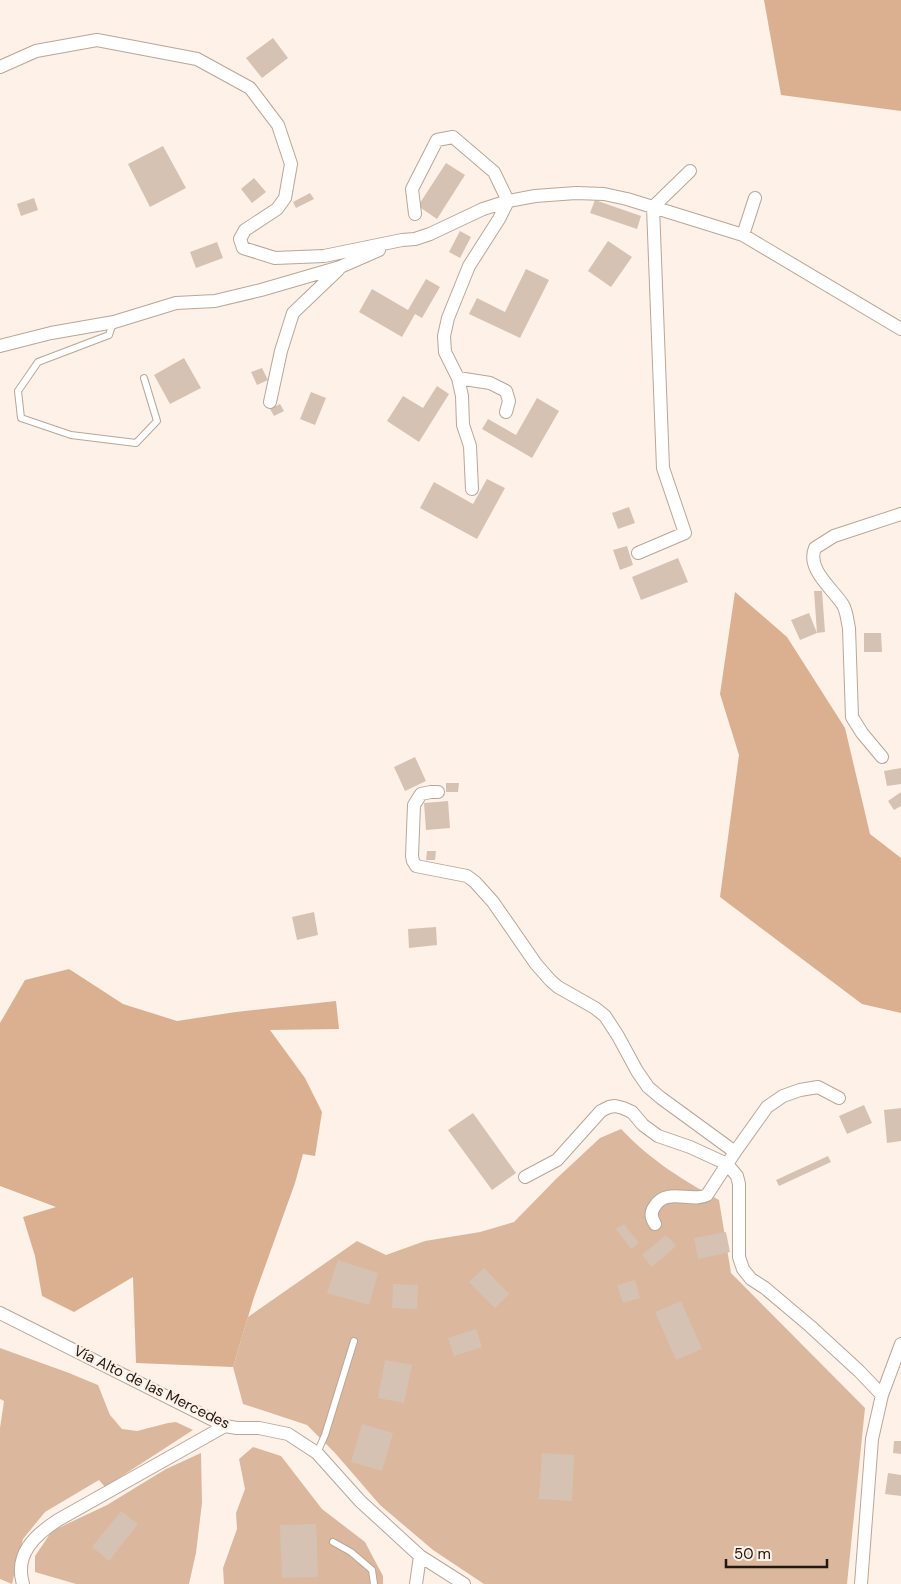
<svg xmlns="http://www.w3.org/2000/svg" width="901" height="1584" viewBox="0 0 901 1584" font-family="'DM Sans',sans-serif">
<rect width="100%" height="100%" fill="#fef1e8"/>
<path fill="#dbb89d" d="M621,1129C652,1161 681,1179 719,1200L731,1273L865,1408L847,1584H484L433,1550L380,1505L335,1453L307,1425L243,1404L233,1367L248,1317L357,1241L386,1255L425,1241L480,1232L514,1222L556,1179L600,1138Z
M0,1348L69,1373L98,1385L110,1415L122,1429L137,1431L168,1423L176,1422L193,1430L105,1487L99,1480L45,1512L23,1539L12,1584L0,1579V1428L4,1401L0,1399Z
M253,1447L281,1456L322,1509L365,1542L383,1576V1584H224L223,1568L237,1529L236,1513L245,1489L239,1459Z
M201,1453L202,1503L196,1553L189,1584H76L35,1572V1556L52,1531L107,1505L166,1469Z"/>
<path fill="#dab090" d="M764,0H901V111L781,95Z
M735,592L787,637L845,728L870,834L901,858V1013L862,1004L720,897L739,755L720,694Z
M69,969L123,1004L177,1021L236,1012L336,1001L339,1029L270,1030L305,1078L322,1112L315,1156L303,1154L295,1183L254,1297L233,1367L136,1363L133,1277L74,1312L42,1296L35,1256L23,1217L56,1207L0,1186V1023L25,980Z"/>
<path fill="#d6c2b3" d="M273,38L288,58L262,78L246,58Z
M163,146L186,188L150,207L128,164Z
M446,163L465,175L437,219L418,206Z
M254,178L266,192L252,203L241,189Z
M310,193L314,199L296,208L293,202Z
M34,198L38,210L21,216L17,204Z
M595,200L641,216L637,229L590,213Z
M460,231L471,237L460,258L449,252Z
M608,241L632,257L611,287L588,271Z
M217,242L223,258L196,268L190,252Z
M526,269L549,280L520,338L469,314L477,298L505,312Z
M426,279L440,287L422,318L415,314L402,337L359,312L372,289L408,310Z
M184,358L201,388L170,404L154,375Z
M262,368L268,380L257,385L251,372Z
M437,386L449,394L419,442L387,421L403,396L423,408Z
M311,392L326,398L315,425L300,419Z
M537,398L559,411L532,458L482,429L488,419L516,435Z
M280,404L284,411L274,416L270,409Z
M487,479L505,488L477,539L420,508L434,482L473,504Z
M629,507L635,523L618,529L612,513Z
M627,546L633,565L620,570L613,550Z
M678,558L688,582L641,600L632,577Z
M814,591H822L825,632L817,633Z
M809,613L817,633L800,640L791,620Z
M864,633H881L882,652H864Z
M415,757L426,781L405,791L394,767Z
M901,768V784L887,786L884,771Z
M446,783H459L458,792H446Z
M901,792V806L894,810L888,801Z
M448,801L450,828L426,830L424,803Z
M427,851H436L435,860H426Z
M314,912L318,935L297,940L292,917Z
M436,927L437,945L409,948L408,929Z
M864,1105L872,1123L847,1134L839,1116Z
M901,1108V1141L887,1143L884,1110Z
M473,1113L516,1173L492,1190L448,1130Z
M828,1156L831,1162L779,1186L776,1180Z
M624,1224L639,1243L631,1249L616,1229Z
M726,1232L730,1252L698,1259L694,1238Z
M666,1235L676,1246L652,1267L642,1255Z
M338,1260L378,1273L369,1305L327,1293Z
M484,1268L509,1294L495,1308L469,1282Z
M635,1280L640,1298L623,1303L617,1285Z
M393,1284L418,1285L417,1309L392,1308Z
M681,1301L702,1349L676,1360L655,1312Z
M476,1329L482,1347L454,1356L448,1338Z
M385,1360L412,1365L404,1403L378,1398Z
M362,1424L393,1433L382,1471L351,1462Z
M894,1441H901V1454L893,1453Z
M542,1453L574,1455L572,1501L539,1499Z
M888,1473L901,1475V1496L885,1494Z
M121,1511L138,1524L109,1561L92,1547Z
M316,1524L318,1577L282,1578L280,1525Z"/>
<g fill="none" stroke-linecap="round" stroke-linejoin="round">
<defs>
<path id="lane" d="M113,323L109,335L38,362L18,391L21,418L71,435L136,443L157,421L144,378
M317,1453L325,1435L354,1341
M333,1542L351,1552L372,1570L374,1584"/>
<path id="street" d="M0,67L36,51L97,40L197,59L250,88L278,125L291,164L285,198L277,209L245,230L240,239L243,248L275,258L324,256L402,240L415,239L430,234L483,209L508,201L535,196L576,193L604,194L627,199L743,235L901,329
M415,214L412,189L437,140L453,137L494,172L508,201
M743,235L755,198
M0,346L51,333L114,322L176,303L215,301L261,290L340,267L379,250
M458,378L490,383L506,391L509,401L506,412
M270,402L281,351L293,313L338,270
M472,489L470,446L463,425L462,396L458,378L445,352L444,336L448,318L469,266L499,219L508,201
M638,553L685,533L663,468L653,207L690,171
M882,757L862,733L852,717L849,628C847,620 847,612 843,605C833,589 806,569 815,548L834,536L901,514
M438,792H431L421,794L414,805L412,856L413,861L416,866L467,876L475,882L493,902L536,964L550,980L558,987L595,1008L605,1016L618,1036L637,1071L648,1087L661,1098L735,1152
M525,1177L557,1160L601,1111L609,1107L615,1106L623,1108L632,1112L643,1125L658,1136L690,1147L727,1164L737,1176L739,1184V1257L743,1269L751,1279L765,1288L810,1326L859,1371L882,1395
M655,1224C651,1218 650,1212 655,1206C666,1187 692,1203 707,1195L735,1152L767,1107L783,1096L800,1090L818,1087L839,1098
M0,1313L225,1426L237,1428H259L288,1434L317,1453L360,1501L420,1556L464,1584
M23,1584C14,1554 35,1535 58,1520L225,1426
M416,1584L420,1556
M861,1584L872,1439L882,1395L901,1344"/>
</defs>
<use href="#lane" stroke="#b9a697" stroke-width="8"/>
<use href="#street" stroke="#b9a697" stroke-width="14"/>
<use href="#lane" stroke="#fff" stroke-width="6"/>
<use href="#street" stroke="#fff" stroke-width="12"/>
</g>
<g text-anchor="middle" stroke-width="4.5" stroke-linejoin="round" paint-order="stroke">
<g font-size="15" fill="#1f1813" stroke="#fef1e8">
<text transform="translate(152 1387) rotate(26)" y="5">Vía Alto de las Mercedes</text>
</g>
</g>
<path d="M726 1559v8h101v-8" fill="none" stroke="#1f1813" stroke-width="2.5"/>
<text x="734" y="1559" font-size="15" fill="#1f1813" stroke="#fef1e8" stroke-width="4" paint-order="stroke">50 m</text>
</svg>
